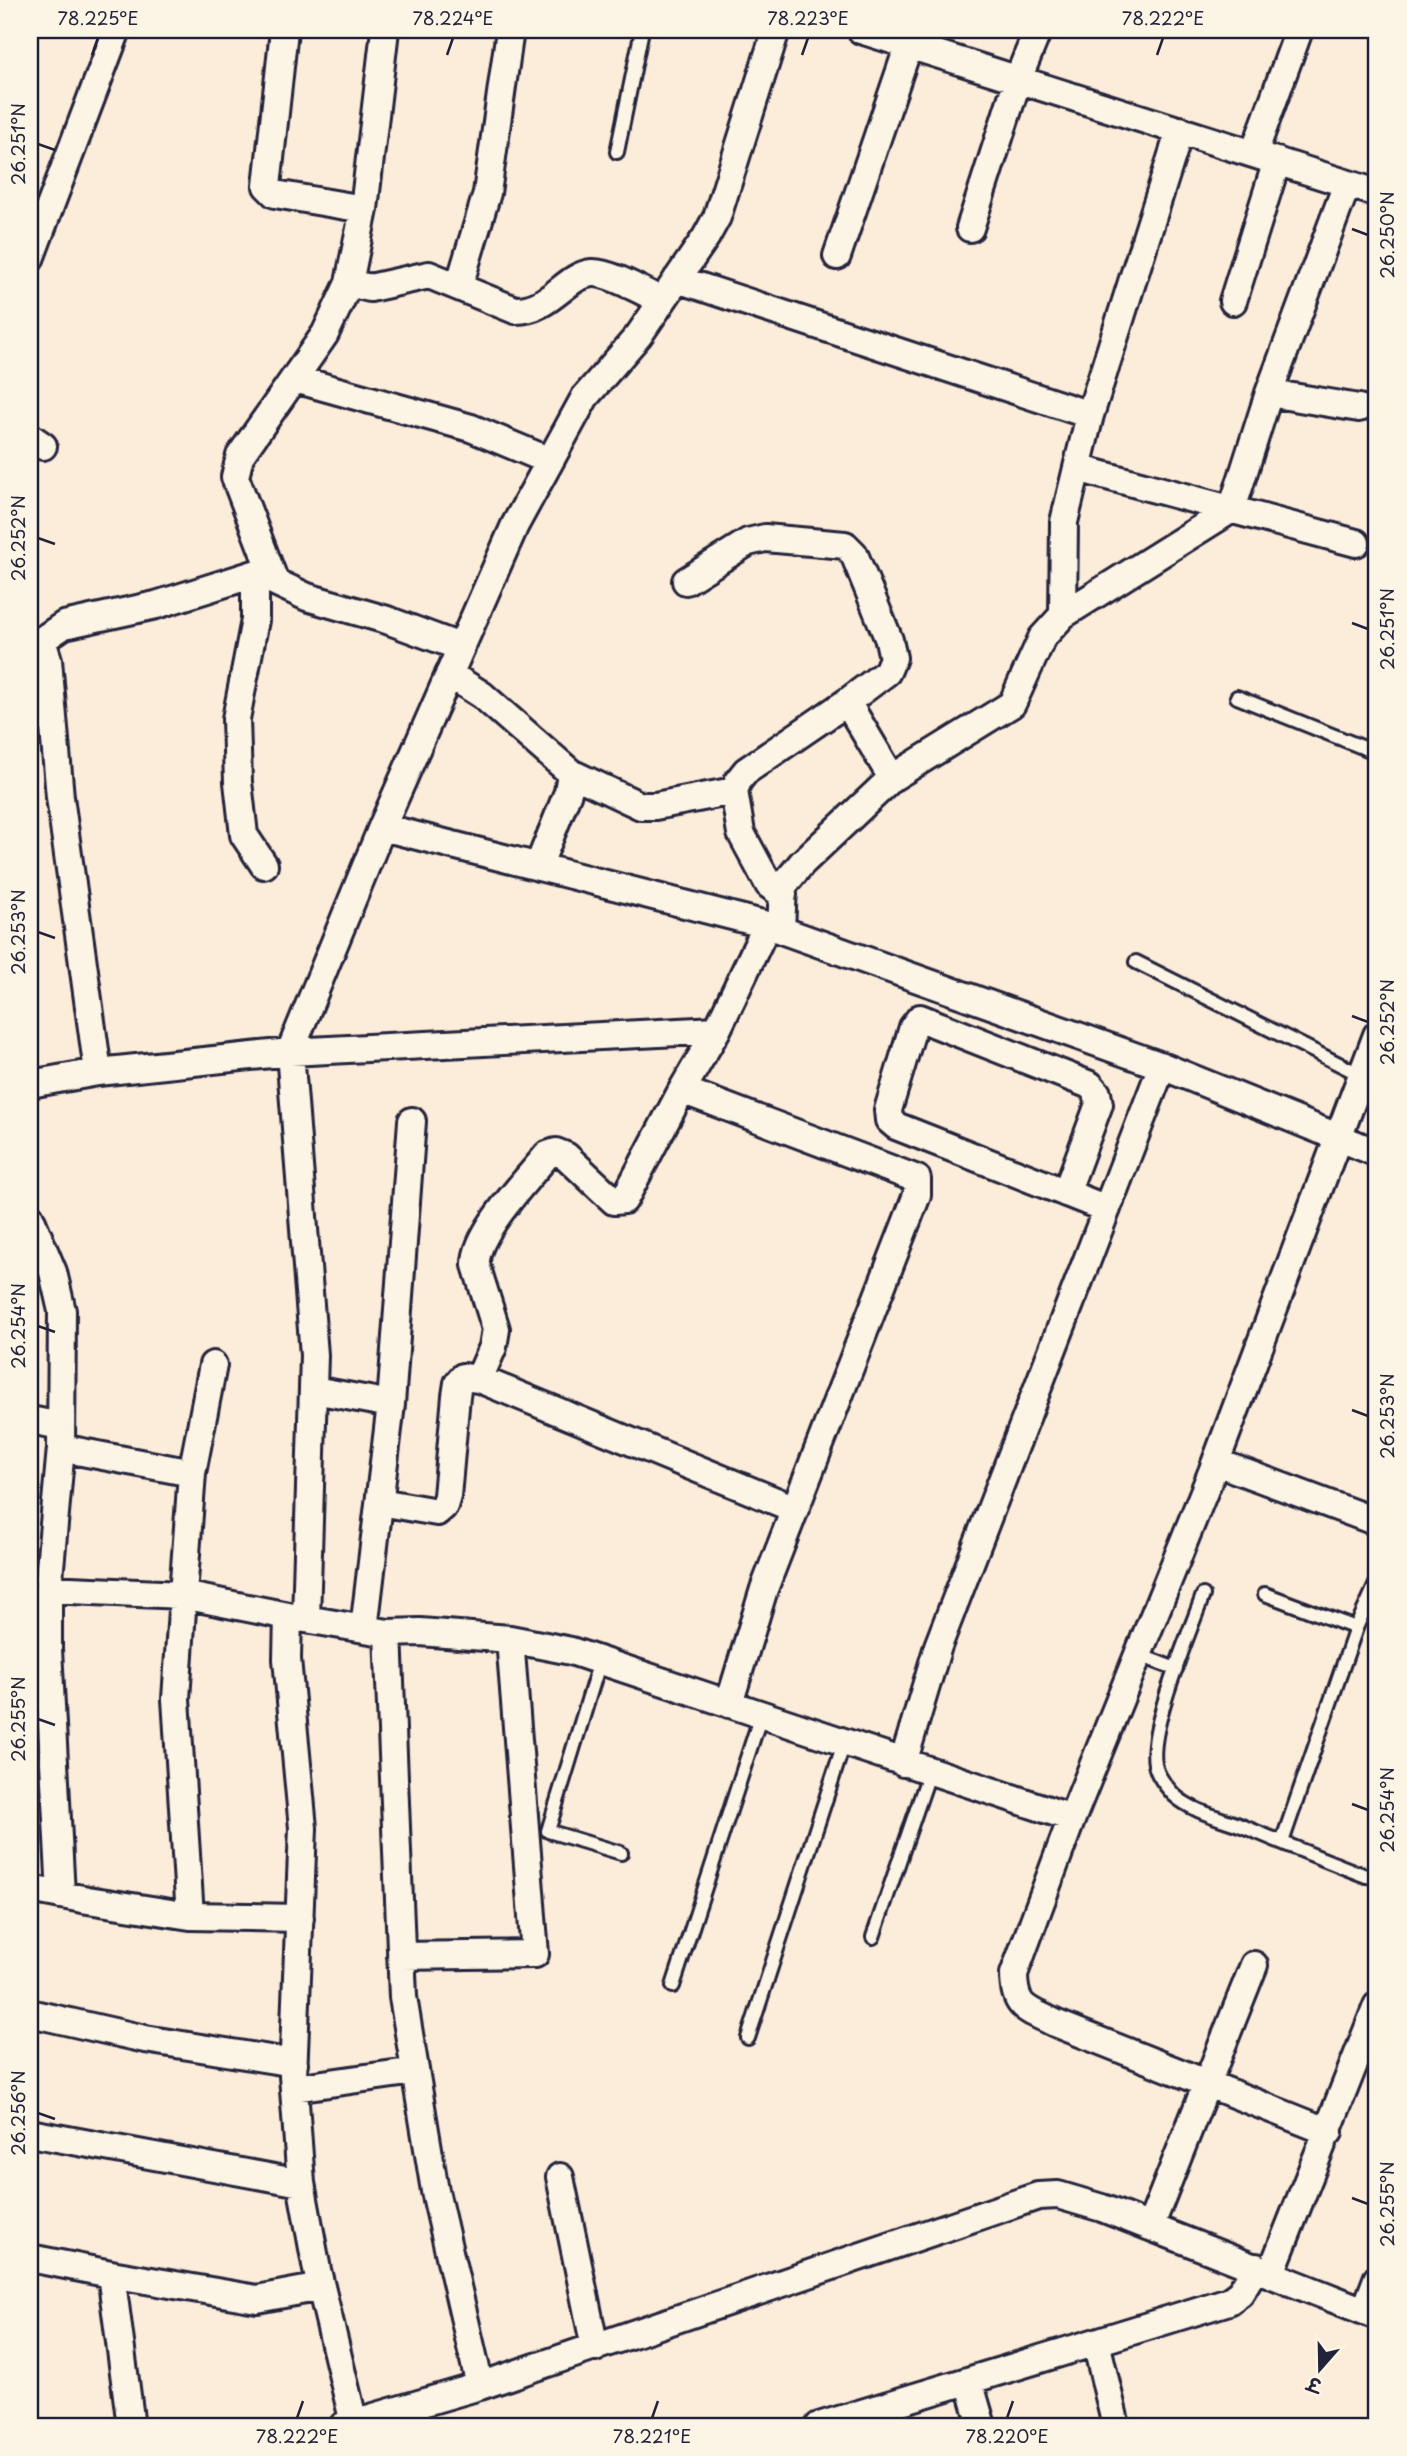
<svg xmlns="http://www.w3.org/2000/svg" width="1407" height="2456" viewBox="0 0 1407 2456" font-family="'Playpen Sans','Playpen Sans Deva',sans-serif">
<rect width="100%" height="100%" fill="#fcecda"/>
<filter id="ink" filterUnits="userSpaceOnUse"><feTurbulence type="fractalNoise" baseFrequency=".0143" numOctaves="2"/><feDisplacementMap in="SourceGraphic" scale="14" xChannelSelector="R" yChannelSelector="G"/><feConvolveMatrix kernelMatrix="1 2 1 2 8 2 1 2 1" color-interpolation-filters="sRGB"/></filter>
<g filter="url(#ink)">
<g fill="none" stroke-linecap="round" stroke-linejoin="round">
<defs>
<path id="service" d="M617,152L642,30
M1237,697L1377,753
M1136,962L1361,1075
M1265,1594L1356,1628
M1203,1595C1190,1632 1148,1728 1155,1764C1157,1776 1166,1786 1174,1795C1191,1811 1220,1818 1242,1826C1283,1843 1324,1860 1366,1876L1377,1877
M1139,1655L1176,1669
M600,1661L548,1831L621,1853
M1282,1842L1356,1628L1377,1582
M873,1937L930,1771
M673,1986L761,1715
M748,2038L844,1743"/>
<path id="minor" d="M284,30L267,186L275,194L364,209L385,30
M861,30L1377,193
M1254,153L1298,33
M364,209L349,283L325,334L240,456L235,477L275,582L307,597L387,620L460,647
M970,228L1018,79L1038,30
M837,256L914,30
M30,259L117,30
M677,279L1090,415L1180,130
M349,283L370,288L429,275L515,310C550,311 566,275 592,273C610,272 645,293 662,301
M459,286L487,193L510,30
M1233,301L1277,161
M295,379L471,428L550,461
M1269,393L1359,408
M1090,415L1077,468L1356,543
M30,437L43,446
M255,574V620L236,719L238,782L244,835L264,865
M686,581L748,542L765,538L845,545L854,554L889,640L893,658L887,672L847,702L892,778
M1063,615L1064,522L1077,468
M42,640L64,625L156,605L270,569
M30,645L42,640L48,660L60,797L98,1072
M449,674L482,695L571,773L568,792L538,867
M571,773L641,806H655L734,791
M382,827L515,525L585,397L639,335L706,237L717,217L776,30
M783,895L769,885L741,833L734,791L738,781L746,771L847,702
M781,930L783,886L802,863L892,778L1012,704L1042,638L1063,615L1232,509L1269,393L1347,184
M717,1030L682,1090L917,1179V1195L764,1589L729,1704
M30,1084L98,1072L290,1052L717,1030L767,925
M1066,1193L1099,1104L1097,1093L1090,1085L920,1018L913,1027L888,1110L889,1120L896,1126L1107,1209
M30,1217L53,1272L62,1311L61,1448L48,1589
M479,1379L493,1347L496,1329L476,1265C474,1234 527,1180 547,1155L556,1152L566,1156L614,1201L624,1200L682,1090
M314,1390L391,1404
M30,1420L61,1426
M1216,1462L1377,1522
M192,1473L213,1365
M380,1502L437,1512L444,1506L447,1496L456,1396L458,1383L463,1377L479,1379L795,1509
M306,1619L314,1355L290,1052L382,827L767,925L1162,1066L1377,1153
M364,1629L391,1404L412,1121
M388,1633L403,1997L435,2191L480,2386
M30,1649H48V1589L183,1595L192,1473L61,1448
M48,1649L61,1895
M903,1763L938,1646L1162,1066
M30,1889L88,1900L190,1916L300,1918
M190,1916L176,1699L183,1595L288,1616
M401,1956L535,1954L510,1639
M30,2013L145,2039L294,2063
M294,2088L415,2071
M1329,2132L1055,2023C1027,2009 1014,2009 1014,1974L1072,1818L1212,1472L1377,1035
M30,2133L301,2183
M560,2177L595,2348
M1150,2227L1254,1965
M30,2258L111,2274L131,2426
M1271,2273L1377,2006
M111,2274L257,2299L321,2287
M1365,2311L1377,2279
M969,2381L982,2426
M354,2423L317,2270L301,2183L293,2076L303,1828L287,1659L288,1616L388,1633L420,1632L510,1639L571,1651L1072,1818
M343,2426L480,2386L1038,2196L1058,2195L1102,2208L1377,2316
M819,2426L1096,2342
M1116,2426L1096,2342L1229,2301L1240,2293L1256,2267"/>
</defs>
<use href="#service" stroke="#22223b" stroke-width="18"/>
<use href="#minor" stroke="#22223b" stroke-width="32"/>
<use href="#service" stroke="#fcf5e5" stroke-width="12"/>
<use href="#minor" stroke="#fcf5e5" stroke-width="26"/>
</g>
</g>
<path fill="none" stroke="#22223b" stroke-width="2.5" d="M92,55L98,38M447,55L453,38M802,55L808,38M1157,55L1163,38M38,144L55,150M1352,229L1368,235M38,538L55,544M1352,623L1368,629M38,932L55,938M1352,1016L1368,1022M38,1326L55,1332M1352,1410L1368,1416M38,1719L55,1725M1352,1804L1368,1810M38,2113L55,2119M1352,2198L1368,2204M297,2418L303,2401M652,2418L658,2401M1007,2418L1013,2401"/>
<rect width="1407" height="2456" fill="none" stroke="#fcf5e5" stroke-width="77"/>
<g transform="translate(1320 2369) rotate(200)" stroke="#fcf5e5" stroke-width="5" paint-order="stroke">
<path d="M0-5L12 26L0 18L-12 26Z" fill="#22223b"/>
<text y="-10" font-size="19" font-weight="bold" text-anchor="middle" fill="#22223b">उ</text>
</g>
<rect x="38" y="38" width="1330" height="2380" fill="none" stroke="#22223b" stroke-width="2.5"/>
<g font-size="18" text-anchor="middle" fill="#22223b">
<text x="98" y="25">78.225°E</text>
<text x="453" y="25">78.224°E</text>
<text x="808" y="25">78.223°E</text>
<text x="1163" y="25">78.222°E</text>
<text transform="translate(19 144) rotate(-90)" y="6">26.251°N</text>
<text transform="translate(1388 235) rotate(-90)" y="6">26.250°N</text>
<text transform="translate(19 538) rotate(-90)" y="6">26.252°N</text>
<text transform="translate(1388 629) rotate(-90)" y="6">26.251°N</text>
<text transform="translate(19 932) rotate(-90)" y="6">26.253°N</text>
<text transform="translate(1388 1022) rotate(-90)" y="6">26.252°N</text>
<text transform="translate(19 1326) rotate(-90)" y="6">26.254°N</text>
<text transform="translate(1388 1416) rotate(-90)" y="6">26.253°N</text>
<text transform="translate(19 1719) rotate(-90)" y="6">26.255°N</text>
<text transform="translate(1388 1810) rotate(-90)" y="6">26.254°N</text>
<text transform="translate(19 2113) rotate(-90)" y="6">26.256°N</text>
<text transform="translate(1388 2204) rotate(-90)" y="6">26.255°N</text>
<text x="297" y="2443">78.222°E</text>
<text x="652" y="2443">78.221°E</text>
<text x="1007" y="2443">78.220°E</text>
</g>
</svg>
